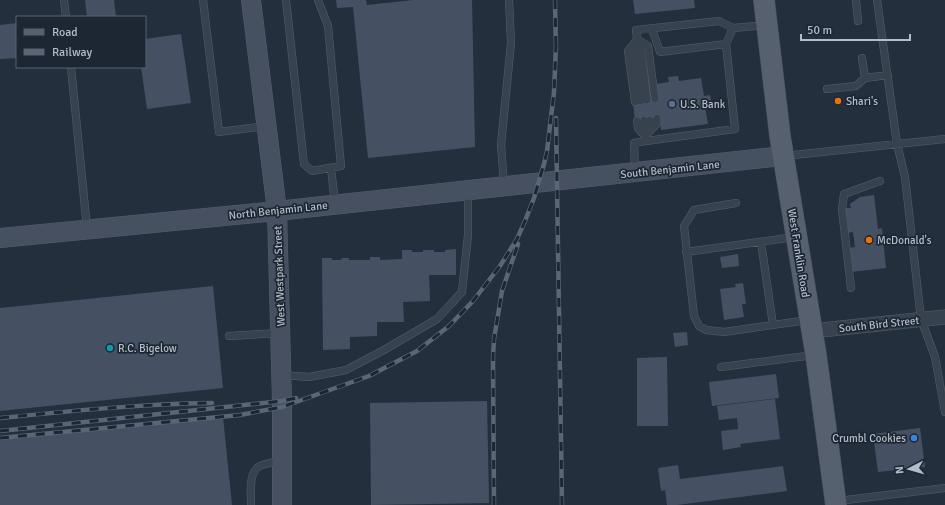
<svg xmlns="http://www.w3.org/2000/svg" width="945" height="505" viewBox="0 0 945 505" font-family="Signika,sans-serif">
<rect width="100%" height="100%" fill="#242f3e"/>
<path fill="#455162" d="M85,0H114L116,17H87Z
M336,0H366L367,5L413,0H472L475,147L368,158L353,7L337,8Z
M633,0H694L695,8L635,14Z
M17,23V58L0,59V25Z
M181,34L191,103L147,109L141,67H145V39Z
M678,76L679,81L701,78L704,96L710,95L712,105L705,106L708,124L661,130L660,118L635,122L633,102L655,99V84L669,82L668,77Z
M874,195L878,229L882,228L886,268L851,272L848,248L855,247L853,232L847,233L844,208H851L850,204L860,197Z
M456,249V275H429L430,301L403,302L404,322H377V336L350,337V349L323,350L322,258H332V260H341L342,258H349V260H370V257H380V260L402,259V250H412V252H423V250H434V252H445V250Z
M738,254L739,266L722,268L720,257Z
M743,283L746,304H742L744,317L724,320L720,289L736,287L735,284Z
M213,286L223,388L0,411V308Z
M687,332L688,345L675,347L673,333Z
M667,357L668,426H637V358Z
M776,374L779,398L712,406L709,382Z
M775,399L780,439L740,444L741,447L723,450L721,431L738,429L737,418L719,420L717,406Z
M487,401L489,503L371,505L370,403Z
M223,417L232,505H0V440Z
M920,428L925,467L878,472L873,434Z
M678,465L680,479L783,466L787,491L677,505H667L665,490L661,491L658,468Z"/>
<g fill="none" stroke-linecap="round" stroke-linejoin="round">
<defs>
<path id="lane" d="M64,0L66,17
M203,0L219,132L266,126
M286,0L304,164L312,171L341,166L328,26L318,0
M856,0L858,21
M877,0L897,144L905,177L921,319L935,357L945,412
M652,29L660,52L726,44
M637,39L648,46L655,99
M637,39L641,48L647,100
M862,58L865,78L888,75
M71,67L87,228
M827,89L856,86L865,78
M641,101L635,51L637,39L636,30L719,21L733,28L766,25
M635,102L628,51L636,41
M644,120L646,141L735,129L726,44L733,28
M637,121L638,128L645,136
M647,132L650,124V120
M645,136L657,124V118
M784,156L945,139
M331,168L335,203
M635,172L634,143L646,141
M504,185L501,145L511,43L509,0
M736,203L694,210L684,226L694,316L699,326L706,330L724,332L808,320
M761,242L773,325
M686,252L795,237
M851,288L842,209L844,194L880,181
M229,336L279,333
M721,367L814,355
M281,375L309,377L346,370L384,350L437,319L462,292L468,235V191
M838,501L945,488
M251,505C251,494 248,472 260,466C266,463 275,462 282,460"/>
<path id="street" d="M812,331L945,317"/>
<path id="secondary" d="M251,0L277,211L282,401V505
M0,238L277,211L783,156"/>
<path id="primary" d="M764,0L780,136L816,355L836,505"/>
</defs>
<use href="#lane" stroke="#565f6c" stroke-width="8"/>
<use href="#street" stroke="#565f6c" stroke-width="15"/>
<use href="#secondary" stroke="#565f6c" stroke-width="20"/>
<use href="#primary" stroke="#414a57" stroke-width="22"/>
<use href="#lane" stroke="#38414e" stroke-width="7"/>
<use href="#street" stroke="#38414e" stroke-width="14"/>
<use href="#secondary" stroke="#465061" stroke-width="19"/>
<use href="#primary" stroke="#56606e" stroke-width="21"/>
<defs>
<path id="rail" d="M555,0L556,50
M556,118L562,505
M0,418C71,411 141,404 212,403
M0,431L282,401L296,398
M0,438L240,415L282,407L369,376L417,351L449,326L473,301L500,266L517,239L525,221L534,198L544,164L547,151L554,92L556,45
M494,505L493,357L494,339L502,291L518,244"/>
</defs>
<use href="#rail" stroke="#5a6575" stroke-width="4.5"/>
<use href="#rail" stroke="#1d2633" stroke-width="3" stroke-dasharray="9" stroke-linecap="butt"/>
</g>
<g fill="#e8710a" stroke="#1d2633" stroke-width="1.5">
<circle cx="838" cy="101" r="4"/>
<circle cx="869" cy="240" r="4"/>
</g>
<circle fill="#5c6f8a" stroke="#1d2633" stroke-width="1.5" cx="672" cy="104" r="4"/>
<circle fill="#0f9aa8" stroke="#1d2633" stroke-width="1.5" cx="110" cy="348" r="4"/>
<circle fill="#3f7fe0" stroke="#1d2633" stroke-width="1.5" cx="914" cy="438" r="4"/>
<g text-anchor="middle" stroke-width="3.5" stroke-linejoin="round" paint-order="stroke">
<g font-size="11" fill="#b4bcc9" stroke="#1d2633" text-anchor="start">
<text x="846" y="105">Shari's</text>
<text x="680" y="108">U.S. Bank</text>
<text x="877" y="244">McDonald's</text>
<text x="118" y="352">R.C. Bigelow</text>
<text x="906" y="442" text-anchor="end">Crumbl Cookies</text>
</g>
<g font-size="11" fill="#b4bcc9" stroke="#1d2633">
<text transform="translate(670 169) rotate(-6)" y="4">South Benjamin Lane</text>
<text transform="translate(278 210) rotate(-6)" y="4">North Benjamin Lane</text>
<text transform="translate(799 253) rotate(81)" y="4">West Franklin Road</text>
<text transform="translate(279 276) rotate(-92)" y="4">West Westpark Street</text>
<text transform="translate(879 324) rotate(-6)" y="4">South Bird Street</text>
</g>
</g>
<rect x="16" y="16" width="130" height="52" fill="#1d2633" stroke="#59626f"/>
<rect x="24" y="29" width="20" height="6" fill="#56606e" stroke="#59626f"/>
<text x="52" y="36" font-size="12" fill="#b4bcc9">Road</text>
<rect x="24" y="49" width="20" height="6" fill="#5a6575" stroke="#59626f"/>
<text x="52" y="56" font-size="12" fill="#b4bcc9">Railway</text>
<g transform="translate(909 469) rotate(264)" stroke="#1d2633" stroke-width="3" paint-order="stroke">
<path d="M0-3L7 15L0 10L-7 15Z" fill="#b4bcc9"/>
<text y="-6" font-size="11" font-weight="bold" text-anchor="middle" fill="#b4bcc9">N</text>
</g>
<path d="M801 34v6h109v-6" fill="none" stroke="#b4bcc9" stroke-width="2"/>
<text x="807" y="34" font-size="12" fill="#b4bcc9" stroke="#1d2633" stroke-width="3" paint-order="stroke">50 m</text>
</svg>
